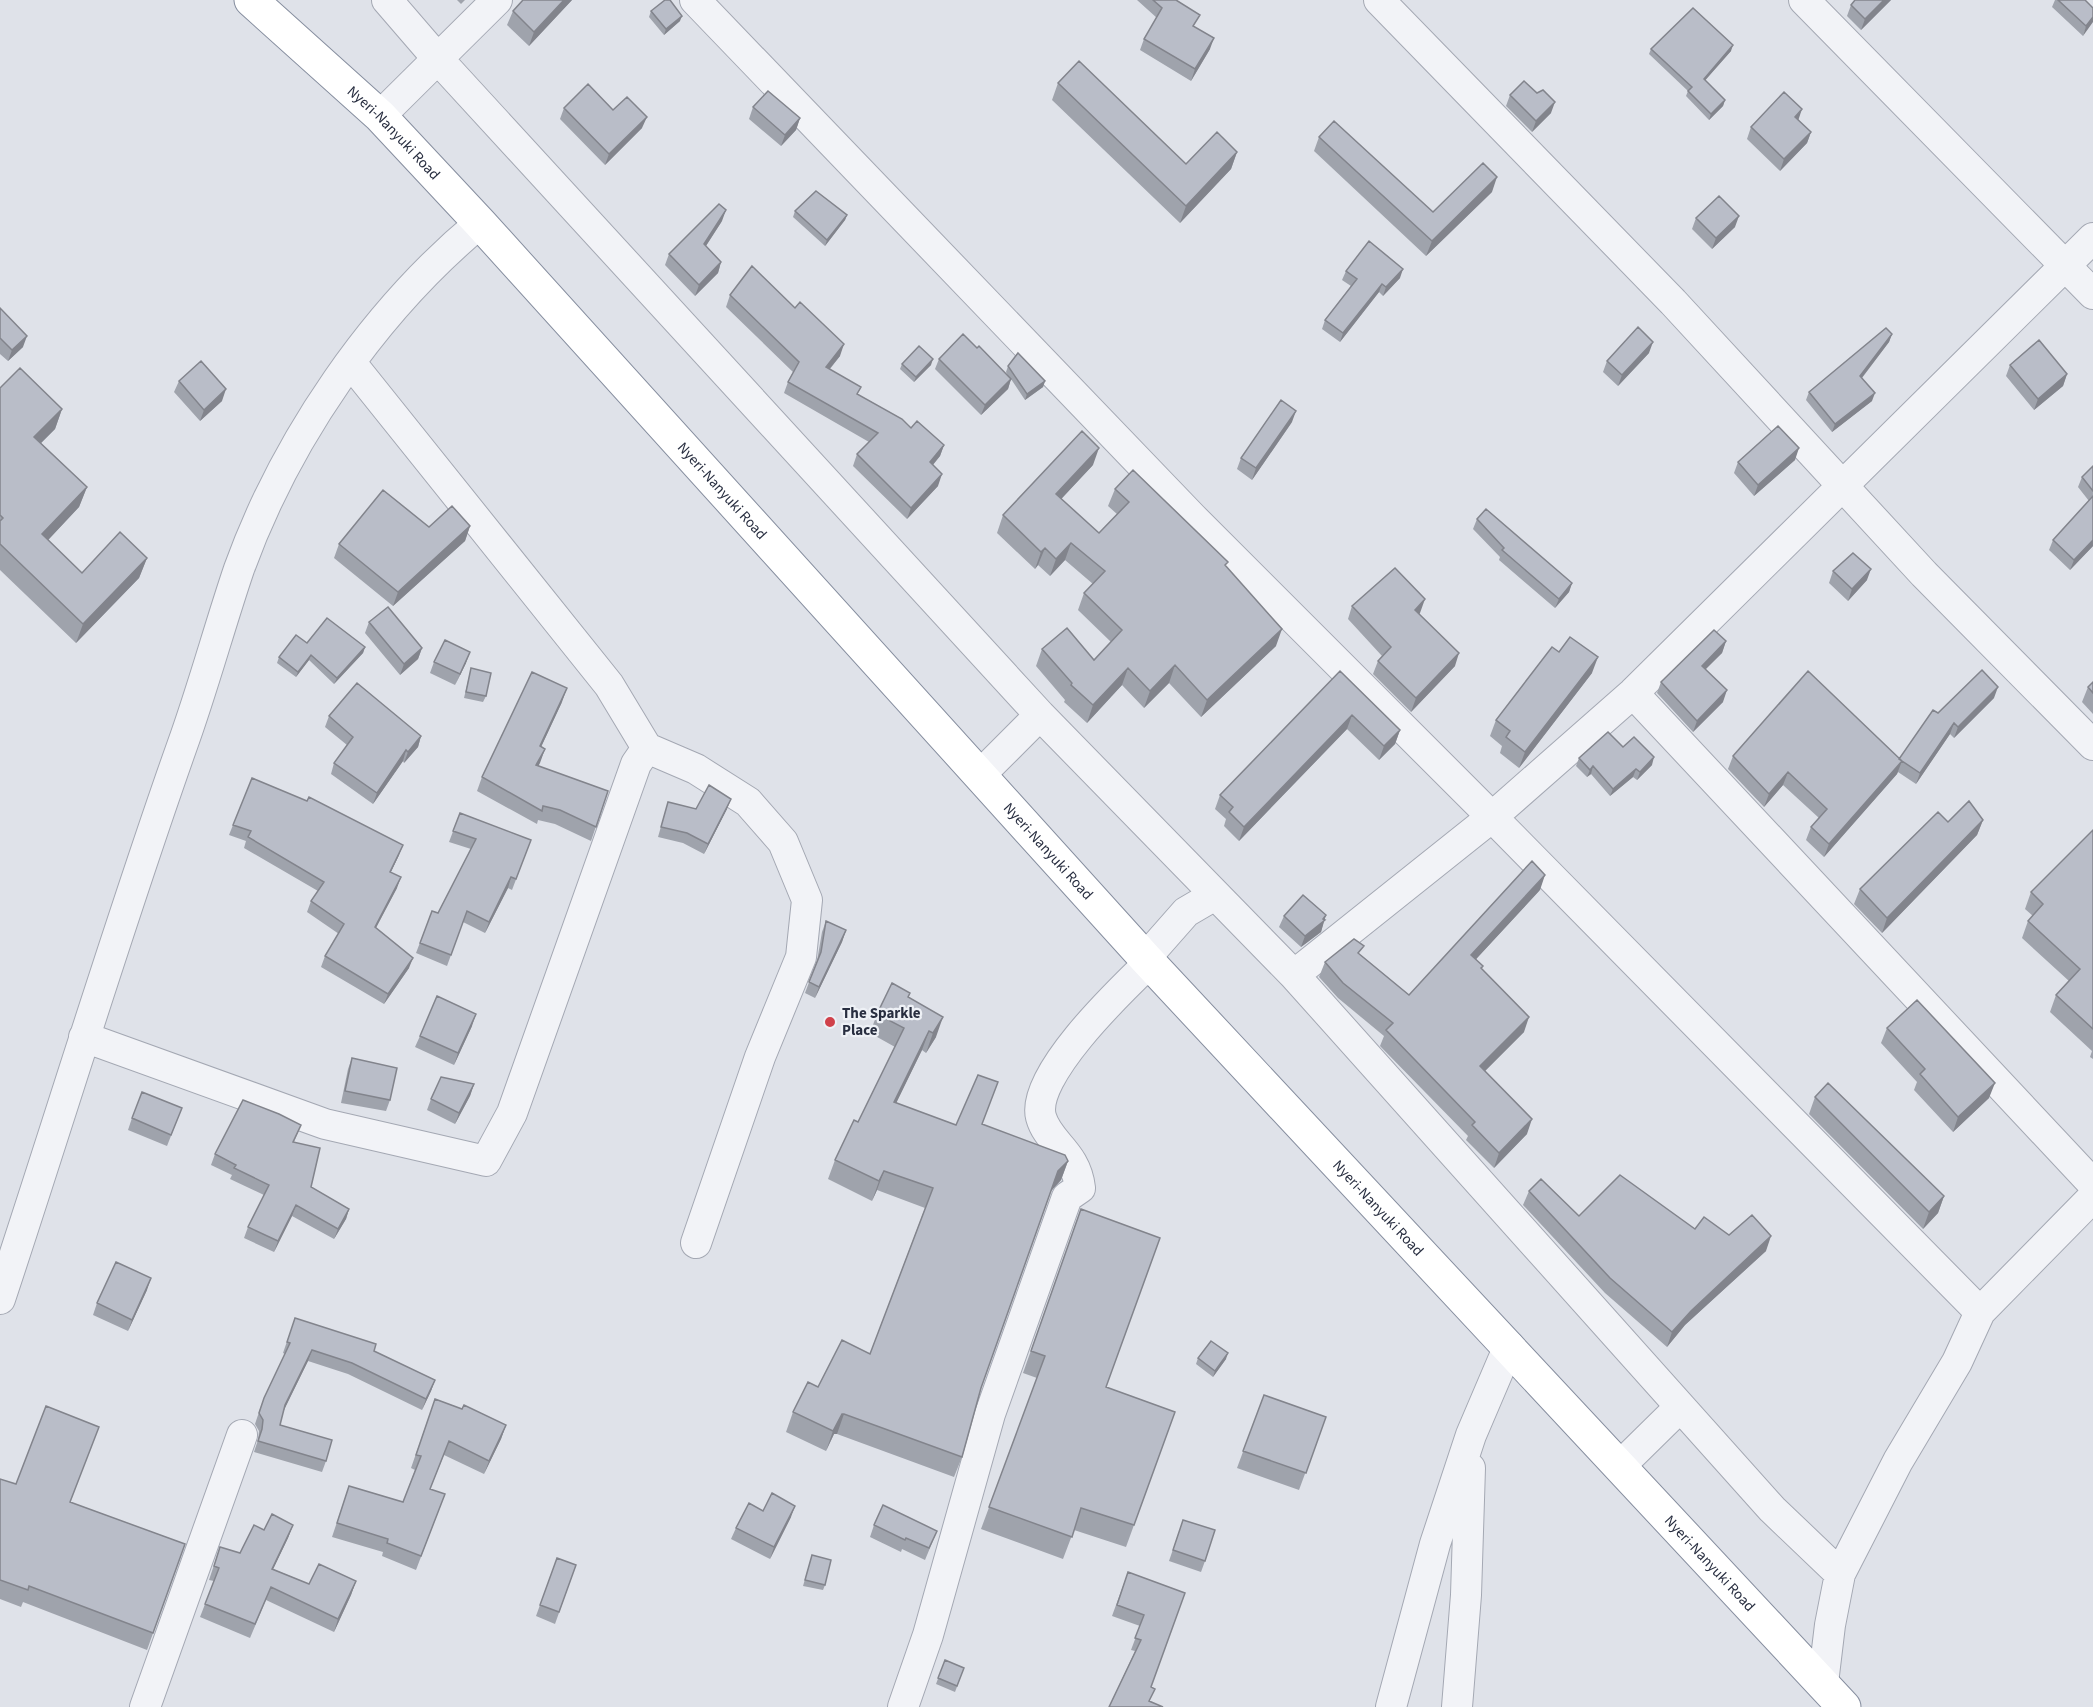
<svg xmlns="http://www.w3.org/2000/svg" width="2093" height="1707" viewBox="0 0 2093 1707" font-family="'Source Sans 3',sans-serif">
<rect width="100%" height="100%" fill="#dfe2e9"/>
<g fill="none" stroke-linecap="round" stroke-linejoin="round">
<defs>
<path id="minor" d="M387,0L437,58L1040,715L1294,975L1772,1509L1840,1574
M695,0L1192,517L1492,817L1980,1312
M1379,0L1673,302L1924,574L2093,745
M1804,0L2093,294
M380,116L497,0
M351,363L609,685L647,748L696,769L748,802L783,842L807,900L801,957L760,1057L696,1243
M1633,693L2093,1184
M980,775L1040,715
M1139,973L1149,954L1186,912L1215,895
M1294,975L1492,817L1633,693L2093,238
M84,1037L325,1124L486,1161L512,1113L636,764L647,748
M0,1299C61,1115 117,929 182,746C203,688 219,628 239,569C286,439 374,311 480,223
M1620,1466L1679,1408
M1823,1683L1830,1625L1840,1574L1898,1461L1957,1362L1980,1312L2093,1197
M145,1707L242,1435
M903,1707L928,1635L990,1414L1067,1197L1080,1188C1076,1152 1048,1143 1041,1117C1030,1076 1122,989 1150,962
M1391,1707L1435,1544L1471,1435L1509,1346
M1457,1707L1466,1595L1470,1468"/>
<g id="highway">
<path id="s1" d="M251,0L380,116L480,223L1146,959L1844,1707"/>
</g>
</defs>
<use href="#minor" stroke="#a4a8b3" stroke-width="32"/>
<use href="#highway" stroke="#868e9f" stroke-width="35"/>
<use href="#minor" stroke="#f2f3f7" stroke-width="30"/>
<use href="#highway" stroke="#fff" stroke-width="33"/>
</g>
<path fill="#9fa3ac" d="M457,0H465L461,4Z
M523,0H572L529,46L507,25L513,11Z
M1137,0H1177L1195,27L1210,49L1191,81L1140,50L1144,39L1157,18Z
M1891,0L1861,30L1847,16L1851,5Z
M2055,0H2085L2093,8L2083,36L2052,7Z
M651,11L680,21L664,35L649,17Z
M1651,49L1731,51L1705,80L1725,100L1723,106L1709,120L1686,96L1688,91L1649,54Z
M1058,83L1186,164L1237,152L1231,169L1180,223L1052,100Z
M1537,93L1551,113L1532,132L1506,106L1510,95Z
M753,107L800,118L796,130L781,146L749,119Z
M564,108L613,110L642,128L605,165L560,119Z
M1798,120L1811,132L1807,143L1780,171L1747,139L1751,127Z
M1319,137L1433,212L1492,192L1426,256L1314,151Z
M795,211L847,215L845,220L825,246L793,217Z
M1696,218L1735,227L1712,249L1692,229Z
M722,221L706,246L721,262L718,273L695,296L665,265L669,254Z
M1346,271L1400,278L1383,296L1379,292L1340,342L1322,329L1325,320L1351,286L1342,280Z
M730,295L840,356L830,369L858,395L911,428L944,445L940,456L933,465L938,486L907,519L853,466L857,454L869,442L784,393L788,382L793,372L726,307Z
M0,308L23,347L8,361L0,354Z
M1892,334L1889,342L1862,378L1872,401L1832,432L1806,400L1809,392Z
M977,348L1008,376L1006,372L1008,366L1045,381L1043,387L1025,400L1011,379L1008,389L981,415L935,369L939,359Z
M1649,353L1618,386L1603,372L1607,361Z
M902,364L931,365L914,382L900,369Z
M2010,365L2067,374L2063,386L2034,410L2006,376Z
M179,381L222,401L200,421L174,392Z
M0,388L62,409L55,429L41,443L87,487L79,507L48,540L82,573L147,558L139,578L76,643L0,570Z
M1292,422L1252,480L1237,469L1241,458Z
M1795,460L1754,496L1734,473L1738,462Z
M1093,465L1061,499L1099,533L1117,514L1108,506L1115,489L1226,566L1276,646L1201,717L1169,683L1144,708L1122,685L1087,723L1064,702L1065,700L1036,666L1042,649L1094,660L1111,642L1078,610L1084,593L1093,584L1065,560L1050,576L1038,565L1035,569L997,533L1003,515Z
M2093,466V546L2070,570L2049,550L2053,540L2089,501L2078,487L2082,477Z
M1477,519L1572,583L1569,592L1555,608L1499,560L1500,557L1473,529Z
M470,526L465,541L393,606L334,558L339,544L429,527Z
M1833,571L1867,580L1848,601L1829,583Z
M1352,606L1420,613L1419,614L1455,666L1411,712L1373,674L1378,661L1382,656L1348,619Z
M369,622L422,648L418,659L400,675L365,633Z
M1726,641L1722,653L1705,669L1723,702L1693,732L1657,693L1661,682Z
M307,643L365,647L363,653L334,684L309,660L296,677L277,663L279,657Z
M1559,652L1592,673L1519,768L1500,753L1502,746L1490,736L1496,720Z
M434,662L466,663L455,685L430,673Z
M471,668L486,696L483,702L464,698Z
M1340,671L1400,730L1395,744L1379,760L1347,729L1239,841L1224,826L1226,819L1215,809L1220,795Z
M2093,682V714L2082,702L2088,687Z
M1994,698L1954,738L1950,734L1916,784L1898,772L1897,774L1824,857L1806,840L1811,827L1819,818L1783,785L1764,807L1728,769L1733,756L1899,759L1938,713Z
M562,702L541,747L545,749L538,766L608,791L591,841L555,824L538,820L537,824L477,791L482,777Z
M329,716L421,736L418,747L404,763L403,761L373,804L331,774L334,763L347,745L325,727Z
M1623,747L1652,765L1637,780L1633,777L1610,796L1591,774L1587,777L1576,766L1579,758Z
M668,802L696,809H727L704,854L683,843L658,837Z
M460,813L531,840L512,890L508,888L485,933L463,922L447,966L416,953L432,911L438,913L471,849L449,842Z
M1983,820L1977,835L1882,933L1854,904L1860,889L1948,822Z
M233,825L399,855L391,872L397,888L376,928L409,968L384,1004L321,967L325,956L339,934L307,912L311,901L318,891L244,848L246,841L229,835Z
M2093,830V1059L2090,1057L2092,1051L2050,1012L2056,995L2069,981L2022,938L2028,921L2033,916L2025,909L2031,892Z
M1540,890L1476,959L1483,966L1482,969L1524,1032L1485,1071L1527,1134L1494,1168L1466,1140L1468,1136L1380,1046L1384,1036L1338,998L1319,977L1325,962L1361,955L1409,995Z
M1284,916L1324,920L1321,932L1301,947L1279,927Z
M826,921L846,930L842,942L815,998L805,993L817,961L822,932Z
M909,997L936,1037L926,1053L922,1050L896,1103L956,1125L982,1124L1068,1161L1061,1180L1051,1191L981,1388L962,1457L954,1477L837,1434H834L826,1451L786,1432L793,1412L818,1387L870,1354L925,1208L877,1190L872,1201L828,1179L835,1160L858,1122L895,1047L870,1033L877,1014Z
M472,1026L454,1065L415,1047L420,1036Z
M1887,1028L1989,1098L1953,1132L1914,1090L1917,1082L1881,1043Z
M352,1058L390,1100L386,1111L341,1103L348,1069Z
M474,1084L470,1096L455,1124L427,1110L431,1099Z
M1815,1097L1944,1196L1938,1213L1923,1229L1809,1114Z
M182,1108L167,1146L128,1130L132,1118Z
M301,1125L294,1142L311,1187L349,1209L346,1219L334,1239L292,1216L274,1252L244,1238L248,1227L264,1195L230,1179L232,1175L211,1165L215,1154Z
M1529,1191L1579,1216L1695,1229L1729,1235L1766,1251L1685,1325L1667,1347L1605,1293L1523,1205Z
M1081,1209L1106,1387L1175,1412L1126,1547L1074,1530L1063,1559L981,1529L1037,1378L1023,1373Z
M147,1290L128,1331L93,1315L97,1303Z
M295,1318L374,1351L435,1380L431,1391L422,1410L348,1374L308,1361L283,1412L280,1425L326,1461L322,1472L254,1452L258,1440L259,1431L255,1424L260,1409L264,1398L285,1354L283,1353Z
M1198,1358L1226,1359L1213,1377L1196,1364Z
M1264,1395L1326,1417L1299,1490L1237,1468Z
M435,1399L506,1425L501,1439L484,1474L444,1455L430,1489L445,1494L416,1570L382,1556L383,1552L332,1537L349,1486L403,1502L415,1470L411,1468Z
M0,1479L70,1502L185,1544L147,1650L23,1602L21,1607L0,1599Z
M763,1511L791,1517L770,1559L731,1539L736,1528Z
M1183,1520L1205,1561L1201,1572L1169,1561Z
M293,1525L288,1538L273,1569L309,1584L356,1581L351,1595L334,1632L266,1600L250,1638L200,1617L214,1581L209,1580L220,1547L240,1553L264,1530Z
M874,1525L937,1531L925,1560L902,1549L901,1552L870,1537Z
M812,1555L825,1585L823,1590L803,1586Z
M557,1558L576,1565L555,1624L536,1616Z
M1128,1572L1185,1593L1109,1707L1135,1651L1131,1650L1140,1626L1112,1616Z
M945,1660L964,1668L955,1692L936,1684Z"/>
<path fill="#82848c" d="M564,0H572L529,46L534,32Z
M1884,0H1891L1861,30L1865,19Z
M682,16L680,21L664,35L666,29Z
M2093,17V22L2083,36L2086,26Z
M1214,38L1210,49L1191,81L1195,69Z
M1733,45L1731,51L1702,84L1704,79Z
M1725,100L1723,106L1709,120L1711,114Z
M1555,102L1551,113L1532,132L1536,121Z
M1802,109L1798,121L1795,117Z
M647,117L642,128L605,165L609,154Z
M800,118L796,130L781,146L785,135Z
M1811,132L1807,143L1780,171L1784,159Z
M1237,152L1231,169L1180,223L1186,206Z
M1497,177L1492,192L1426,256L1432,241Z
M726,210L722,221L700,255L704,244Z
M847,215L845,220L825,246L827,240Z
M1739,216L1735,227L1712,249L1716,238Z
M721,262L718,273L695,296L699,285Z
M1403,269L1400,278L1383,296L1386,287Z
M1382,284L1379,292L1340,342L1343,333Z
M1892,334L1889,342L1857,384L1860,376Z
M27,336L23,347L8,361L12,350Z
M1653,342L1649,353L1618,386L1622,375Z
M844,344L840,356L822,378L826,367Z
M933,359L931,365L914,382L916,377Z
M2067,374L2063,386L2034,410L2038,399Z
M1011,379L1008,389L981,415L985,405Z
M1045,381L1043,387L1025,400L1027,394Z
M226,389L222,401L200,421L204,410Z
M1875,393L1872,401L1832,432L1835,424Z
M62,409L55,429L27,457L34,437Z
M1296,411L1292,422L1252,480L1256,468Z
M944,445L940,456L926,473L930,462Z
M1099,448L1093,465L1050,511L1056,494Z
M1799,448L1795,460L1754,496L1758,485Z
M942,474L938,486L907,519L911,508Z
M87,487L79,507L35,554L42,534Z
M470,526L465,541L393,606L398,592Z
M2093,540V546L2070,570L2074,560Z
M1071,543L1065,560L1050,576L1056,559Z
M1045,548L1038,565L1035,569L1041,552Z
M147,558L139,578L76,643L83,624Z
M1871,569L1867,580L1848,601L1852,589Z
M1572,583L1569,592L1555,608L1559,599Z
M1425,599L1420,613L1410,623L1415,610Z
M1282,629L1276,646L1201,717L1207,700Z
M1726,641L1722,653L1698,677L1702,666Z
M365,647L363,653L334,684L337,678Z
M422,648L418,659L400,675L404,664Z
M470,652L466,663L455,685Z
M1459,653L1455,666L1411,712L1416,698Z
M311,655L309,660L296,677L298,672Z
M1598,657L1592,673L1519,768L1525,752Z
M1175,665L1169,683L1144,708L1150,691Z
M1128,668L1122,685L1087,723L1093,705Z
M1998,687L1994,698L1954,738L1958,727Z
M567,688L562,702L535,760L540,746Z
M1727,690L1723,702L1693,732L1697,721Z
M1352,715L1347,729L1239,841L1244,827Z
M1954,723L1950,734L1916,784L1920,773Z
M1400,730L1395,744L1379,760L1384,746Z
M421,736L418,747L404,763L408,752Z
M545,749L540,763L531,779L536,765Z
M406,750L403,761L373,804L377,793Z
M1654,757L1652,765L1637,780L1640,772Z
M1902,761L1897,774L1824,857L1829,844Z
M1593,766L1591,774L1587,777L1590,770Z
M1636,769L1633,777L1610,796L1613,789Z
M1788,772L1783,785L1764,807L1769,794Z
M731,799L727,809L704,854L708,844Z
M1983,820L1977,835L1882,933L1887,918Z
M403,845L399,855L386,882L390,872Z
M1545,875L1540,890L1466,970L1471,955Z
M401,877L397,888L371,937L375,927Z
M511,877L508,888L485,933L489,922Z
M1326,915L1321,932L1301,947L1305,936Z
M846,930L842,942L815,998L819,987Z
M413,958L409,968L384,1004L388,994Z
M476,1014L472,1026L454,1065L458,1053Z
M943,1017L936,1037L926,1053L933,1033Z
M1529,1017L1524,1032L1475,1081L1480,1066Z
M929,1031L922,1050L887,1122L894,1102Z
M1995,1083L1989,1098L1953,1132L1958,1117Z
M474,1084L470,1096L455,1124L459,1113Z
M1532,1119L1527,1134L1494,1168L1499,1153Z
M1068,1161L1061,1180L1051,1191L1058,1171Z
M884,1171L877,1190L872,1201L879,1181Z
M1944,1196L1938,1213L1923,1229L1929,1212Z
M296,1205L292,1216L274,1252L278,1241Z
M349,1209L346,1219L334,1239L338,1229Z
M1771,1236L1766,1251L1685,1325L1667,1347L1672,1332L1691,1311Z
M151,1278L147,1290L128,1331L132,1320Z
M312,1350L308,1361L281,1416L285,1405Z
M1228,1353L1226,1359L1213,1377L1215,1371Z
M435,1380L431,1391L422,1410L426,1399Z
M842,1414H844L837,1434H834L826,1451L833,1431Z
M506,1425L501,1439L484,1474L489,1461Z
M795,1506L791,1517L770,1559L774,1547Z
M293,1525L288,1538L267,1582L272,1569Z
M356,1581L351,1595L334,1632L338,1619Z"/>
<path fill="#b9bdc8" stroke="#82848c" stroke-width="1.5" d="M523,0H564L534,32L513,11Z
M665,0H670L682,16L666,29L651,11Z
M1153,0H1176L1200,15L1193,26L1214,38L1195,69L1144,39L1162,8Z
M1855,0H1884L1865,19L1851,5Z
M2058,0H2085L2093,8V17L2086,26Z
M1693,8L1733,45L1704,79L1725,100L1711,114L1688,91L1692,87L1651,49Z
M1079,61L1186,164L1217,132L1237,152L1186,206L1058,83Z
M1524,81L1537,93L1543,90L1555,102L1536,121L1510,95Z
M588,84L613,110L627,97L647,117L609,154L564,108Z
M768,91L800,118L785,135L753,107Z
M1784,92L1802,109L1795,117L1811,132L1784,159L1751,127Z
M1334,121L1433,212L1483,163L1497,177L1432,241L1319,137Z
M816,191L847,215L827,240L795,211Z
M1719,196L1739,216L1716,238L1696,218Z
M719,204L726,210L704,244L721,262L699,285L669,254Z
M1369,241L1403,269L1386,287L1382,284L1343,333L1325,320L1357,279L1346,271Z
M752,266L795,308L800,302L844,344L826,367L861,387L857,394L902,419L911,428L917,421L944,445L930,462L942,474L911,508L857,454L878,433L788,382L799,362L730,295Z
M0,308L27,336L12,350L0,338Z
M1638,327L1653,342L1622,375L1607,361Z
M1886,328L1892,334L1860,376L1875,393L1835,424L1809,392Z
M963,334L977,348L979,346L1011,379L985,405L939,359Z
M2039,340L2067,374L2038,399L2010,365Z
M919,346L933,359L916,377L902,364Z
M1018,353L1045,381L1027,394L1008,366Z
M201,361L226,389L204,410L179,381Z
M20,368L62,409L34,437L87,487L42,534L82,573L120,532L147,558L83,624L0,544V521L3,518L0,515V388Z
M1281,400L1296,411L1256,468L1241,458Z
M1778,426L1799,448L1758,485L1738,462Z
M1082,431L1099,448L1056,494L1099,533L1129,502L1115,489L1133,470L1228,562L1225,565L1282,629L1207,700L1175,665L1150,691L1128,668L1093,705L1071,685L1072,683L1042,649L1067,628L1094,660L1122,630L1084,593L1105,571L1071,543L1056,559L1045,548L1041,552L1003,515Z
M2093,466V491L2082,477Z
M383,490L429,527L452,506L470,526L398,592L339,544Z
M2093,496V540L2074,560L2053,540Z
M1486,509L1572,583L1559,599L1502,550L1504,548L1477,519Z
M1853,553L1871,569L1852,589L1833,571Z
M1395,568L1425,599L1415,610L1459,653L1416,698L1378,661L1391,647L1352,606Z
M388,607L422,648L404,664L369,622Z
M327,618L365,647L337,678L311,655L298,672L279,657L296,635L307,643Z
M1714,630L1726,641L1702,666L1727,690L1697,721L1661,682Z
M1570,637L1598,657L1525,752L1506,737L1510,731L1496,720L1552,647L1559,652Z
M445,640L470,652L460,674L434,662Z
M471,668L491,673L486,696L466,692Z
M1982,670L1998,687L1958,727L1954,723L1920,773L1899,759L1933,710L1938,713Z
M1340,671L1400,730L1384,746L1352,715L1244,827L1229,812L1233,807L1220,795Z
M1808,671L1902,761L1829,844L1811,827L1827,809L1788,772L1769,794L1733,756Z
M532,672L567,688L540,746L545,749L536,765L608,791L596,827L560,810L543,806L542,811L482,777Z
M2093,682V693L2088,687Z
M357,683L421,736L408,752L406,750L377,793L334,763L353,737L329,716Z
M1608,732L1623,747L1634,737L1654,757L1640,772L1636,769L1613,789L1593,766L1590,770L1579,758Z
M252,778L307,801L309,797L403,845L390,872L401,877L375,927L413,958L388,994L325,956L344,924L311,901L324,882L248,837L251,831L233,825Z
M709,785L731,799L708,844L687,833L661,827L668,802L696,809Z
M1969,801L1983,820L1887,918L1860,889L1938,812L1948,822Z
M460,813L531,840L516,879L511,877L489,922L467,911L451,955L420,943L432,911L438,913L476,839L453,831Z
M2093,830V1029L2056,995L2080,969L2028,921L2043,904L2031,892Z
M1532,861L1545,875L1471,955L1483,966L1481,968L1529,1017L1480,1066L1532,1119L1499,1153L1472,1125L1475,1122L1386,1030L1393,1023L1343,983L1325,962L1354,939L1364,946L1358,953L1409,995Z
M1303,895L1326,915L1323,919L1325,920L1305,936L1284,916Z
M826,921L846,930L819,987L809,982L821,952Z
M892,983L910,993L908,997L943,1017L933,1033L929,1031L894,1102L956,1125L978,1075L998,1082L982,1124L1065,1155L1068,1161L1058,1171L981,1388L962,1457L844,1414H842L833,1431L793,1412L808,1382L818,1387L842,1340L870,1354L933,1188L884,1171L879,1181L835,1160L854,1120L858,1122L904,1028L877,1014Z
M437,996L476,1014L458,1053L420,1036Z
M1917,1000L1995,1083L1958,1117L1920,1074L1925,1069L1887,1028Z
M352,1058L397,1068L390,1100L345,1091Z
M441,1077L474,1084L459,1113L431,1099Z
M1828,1083L1944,1196L1929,1212L1815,1097Z
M142,1092L182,1108L171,1135L132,1118Z
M243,1100L279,1114L301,1125L293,1142L320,1148L311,1187L349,1209L338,1229L296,1205L278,1241L248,1227L269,1185L234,1168L236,1165L215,1154Z
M1620,1175L1695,1229L1704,1217L1729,1235L1752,1215L1771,1236L1691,1311L1672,1332L1610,1278L1529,1191L1541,1179L1579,1216Z
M1081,1209L1160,1238L1106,1387L1175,1412L1134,1525L1081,1508L1072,1537L989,1507L1045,1356L1031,1351Z
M116,1262L151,1278L132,1320L97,1303Z
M295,1318L376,1344L374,1351L435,1380L426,1399L352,1363L312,1350L285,1405L280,1425L332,1440L326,1461L258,1441L262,1429L263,1420L259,1413L264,1398L290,1343L287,1342Z
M1211,1341L1228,1353L1215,1371L1198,1358Z
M1264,1395L1326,1417L1306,1473L1243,1451Z
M435,1399L462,1409L464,1405L506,1425L489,1461L449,1441L430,1489L445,1494L421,1556L387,1543L388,1539L337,1523L349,1486L403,1502L421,1456L416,1455Z
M46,1406L99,1427L70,1502L185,1544L153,1633L29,1586L28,1590L0,1580V1479L16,1484Z
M772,1493L795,1506L774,1547L736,1528L749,1503L763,1511Z
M883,1505L937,1531L929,1548L906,1538L905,1540L874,1525Z
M272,1514L293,1525L272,1569L309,1584L319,1564L356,1581L338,1619L271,1587L255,1624L205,1604L219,1568L214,1566L220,1547L240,1553L254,1525L264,1530Z
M1183,1520L1215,1530L1205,1561L1173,1550Z
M812,1555L831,1560L825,1585L805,1580Z
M557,1558L576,1565L559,1612L540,1605Z
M1128,1572L1185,1593L1151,1687L1155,1689L1149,1701L1163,1707H1109L1141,1640L1135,1638L1144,1615L1117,1605Z
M945,1660L964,1668L957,1686L938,1678Z"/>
<circle fill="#d0414a" stroke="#eef1f6" stroke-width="2" cx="830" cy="1022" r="6"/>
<g text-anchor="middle" stroke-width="4.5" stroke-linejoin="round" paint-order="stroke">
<g font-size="15" fill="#282e40" stroke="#eef1f6">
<text dy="5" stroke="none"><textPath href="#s1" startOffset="195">Nyeri-Nanyuki Road</textPath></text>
<text dy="5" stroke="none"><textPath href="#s1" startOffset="681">Nyeri-Nanyuki Road</textPath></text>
<text dy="5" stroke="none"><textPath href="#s1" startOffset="1167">Nyeri-Nanyuki Road</textPath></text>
<text dy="5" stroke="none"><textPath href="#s1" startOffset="1653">Nyeri-Nanyuki Road</textPath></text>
<text dy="5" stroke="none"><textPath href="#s1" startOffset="2139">Nyeri-Nanyuki Road</textPath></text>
</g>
<g font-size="15" font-weight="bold" fill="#282e40" stroke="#eef1f6" text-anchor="start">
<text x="842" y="1018">The Sparkle<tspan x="842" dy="17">Place</tspan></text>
</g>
</g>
</svg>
